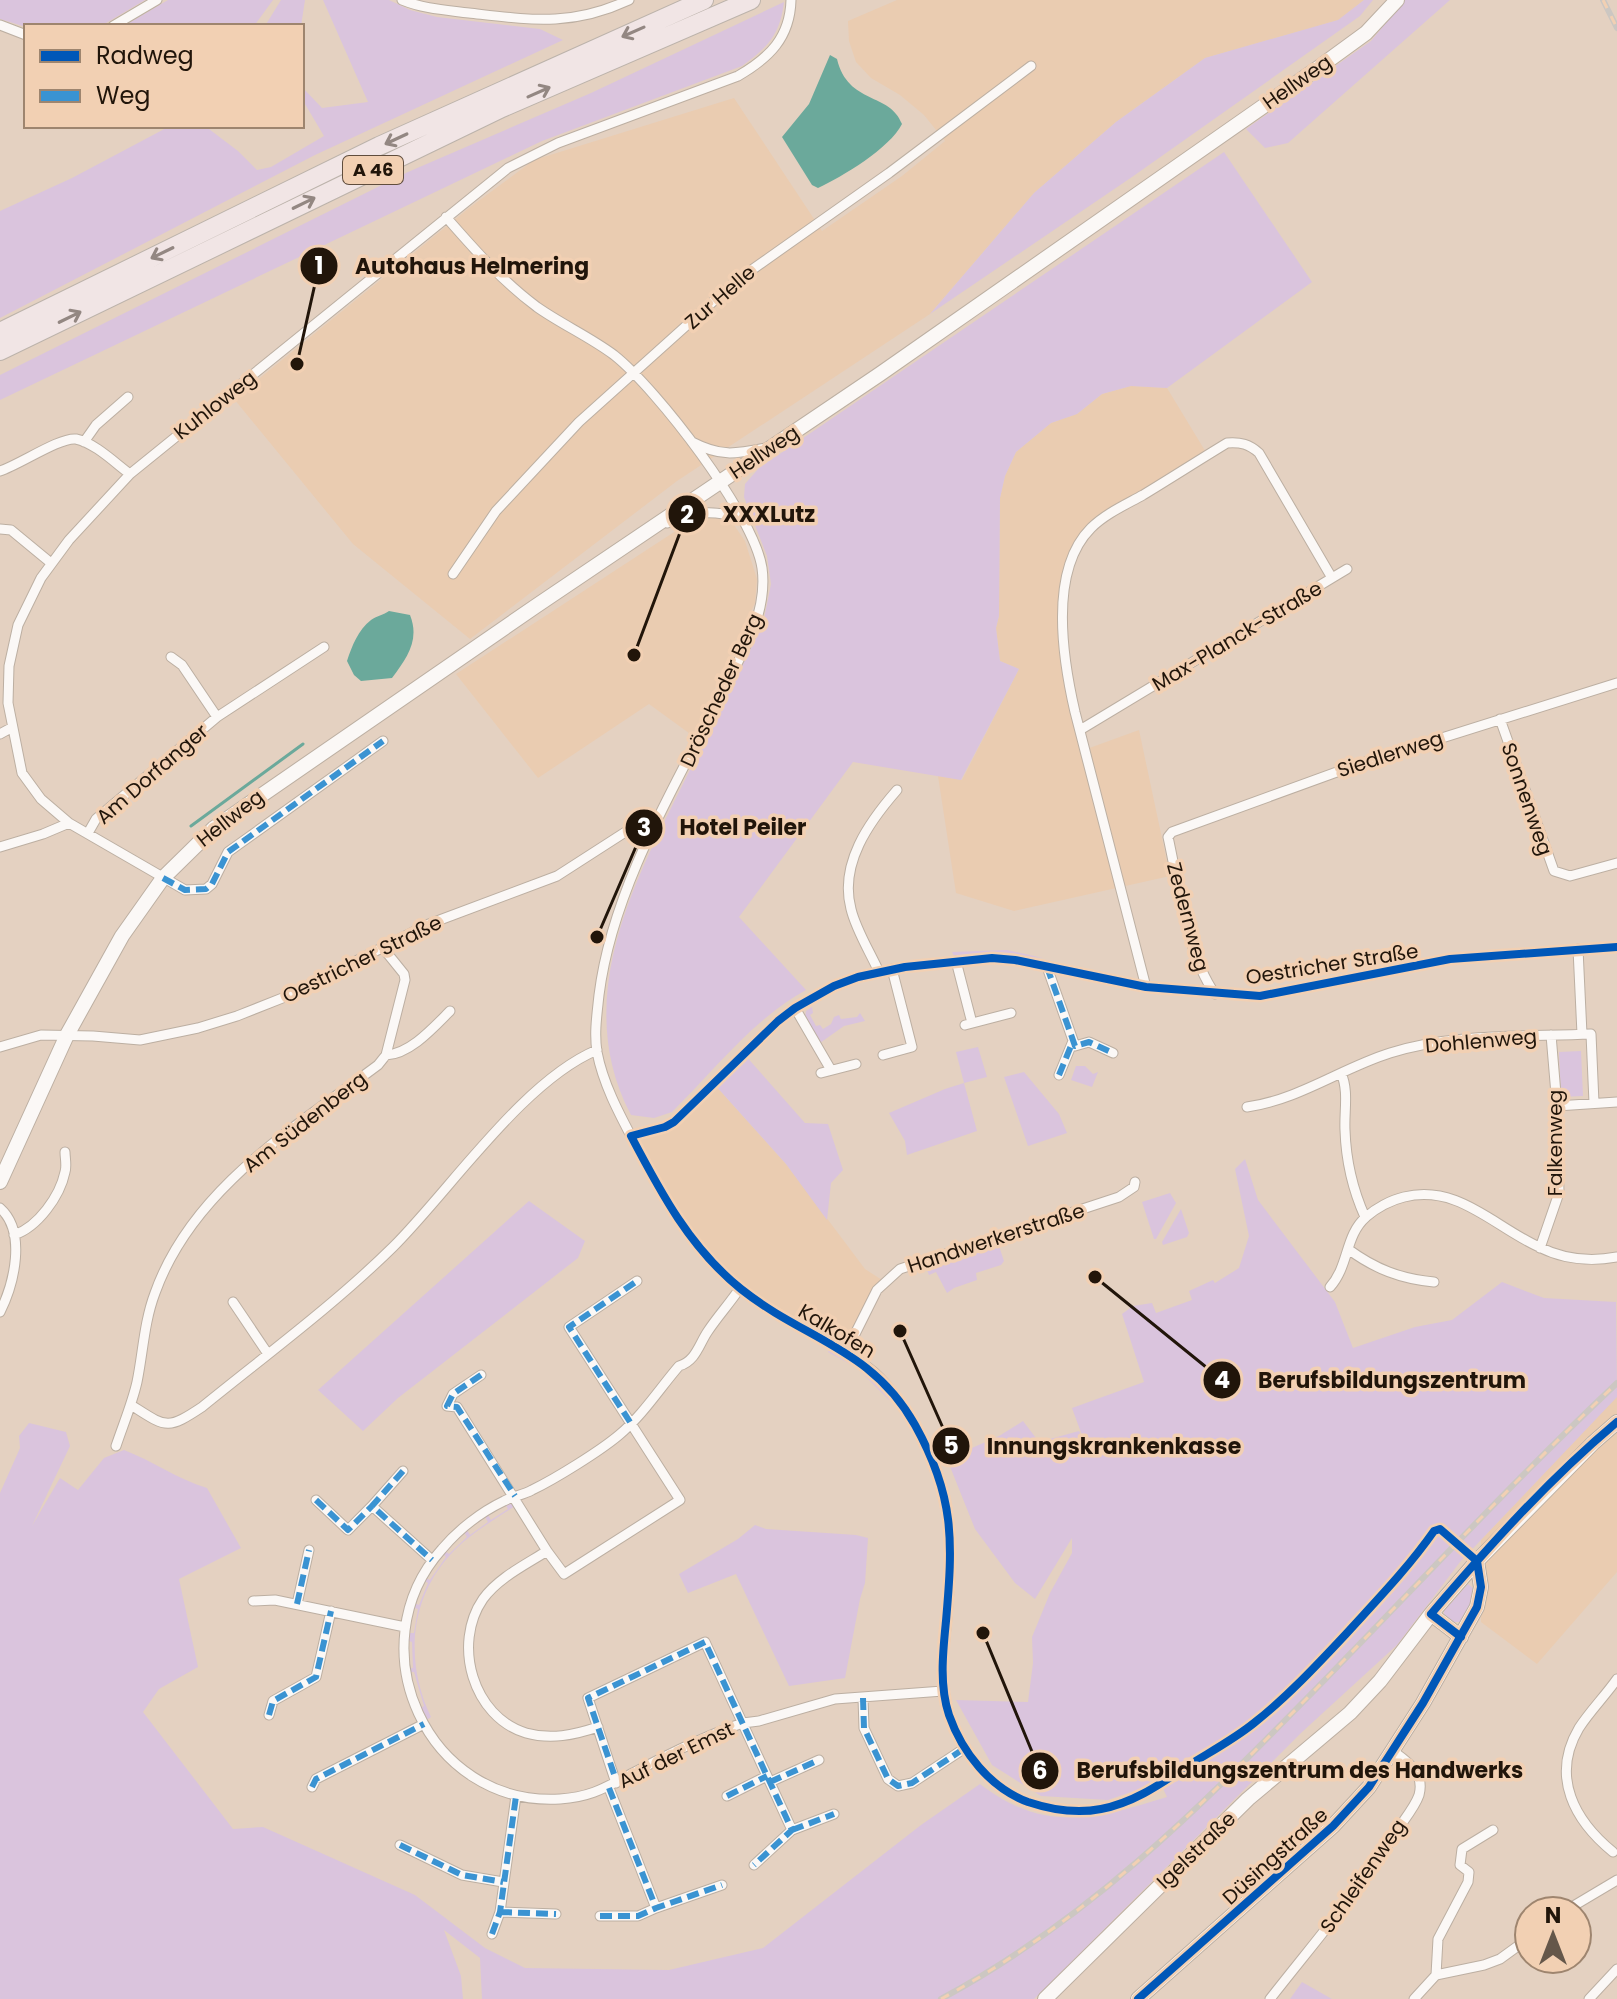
<svg xmlns="http://www.w3.org/2000/svg" width="1617" height="1999" viewBox="0 0 1617 1999" font-family="Poppins,sans-serif">
<rect width="100%" height="100%" fill="#e4d1c1"/>
<path fill="#eaccb1" d="M897,0H1364L1339,20L1205,58L1116,122L1034,193L930,314L677,481L470,639L353,544L234,399L469,208L534,160L734,98L822,231L902,176L945,141L924,115L900,95L871,78L856,62L849,41L848,21Z
M1131,386L1167,388L1207,454L1108,514L1076,548L1061,632L1084,750L1139,730L1170,876L1014,911L956,893L938,776L962,780L1019,669L1000,661L996,628L999,616L1000,498L1005,476L1016,452L1051,423L1077,414L1102,394Z
M705,517L719,518L734,525L745,541L757,579L755,603L693,736L649,704L538,778L456,674L688,523Z
M715,1085L786,1164L865,1269L882,1280L845,1350L755,1297L695,1240L633,1137L666,1129Z
M1617,1396V1572L1537,1664L1481,1622V1540Z"/>
<path fill="#dac4dd" d="M0,0H145L101,26L26,27L0,19Z
M168,0H273L254,26H124Z
M281,0H305L301,26H265Z
M323,0H389L410,10L437,17L540,29L563,40L315,155L0,318V211L72,178L170,126H205L238,151L257,170L271,167L324,136L302,99V87L322,108L368,102Z
M1364,0H1373L1360,16L1132,177L930,314L1034,193L1116,122L1205,58L1338,20Z
M1405,0H1450L1288,143L1265,148L1246,129L1371,41Z
M784,2C780,35 768,47 742,66L542,141L0,400V375L408,172L591,93Z
M1224,152L1312,282L1167,388L1131,386L1102,394L1077,414L1051,423L1016,452L1005,476L1000,498L999,616L996,628L1000,661L1019,669L961,780L853,762L739,917L806,990C753,1019 714,1071 672,1112L654,1118L631,1115C571,1001 633,884 684,782C710,729 737,677 763,624L771,584L767,556L744,497L745,484L759,468Z
M1007,950L1043,958L998,954L954,956L952,952Z
M812,1007L813,1013L810,1015L816,1026L820,1025L823,1029L831,1024L834,1017L839,1015L841,1019L857,1017L860,1013L865,1021L844,1026L820,1043L805,1017L806,1011Z
M978,1047L987,1077L964,1083L956,1052Z
M1581,1051L1583,1096L1561,1097L1559,1052Z
M745,1055L805,1123L828,1124L843,1170L831,1183L827,1220L786,1164L715,1085Z
M1076,1066H1085L1093,1074L1098,1072L1092,1087L1071,1080Z
M1024,1072L1059,1114L1067,1133L1028,1146L1004,1077Z
M964,1083L977,1131L907,1155L905,1141L889,1113L945,1089Z
M1245,1159L1258,1200L1335,1302L1353,1348L1415,1327L1452,1320L1502,1282L1544,1298L1616,1302L1617,1397L1460,1562L1397,1645L1301,1733L1034,1999H482L480,1958L444,1930L461,1976L463,1999H0V1493L20,1448L19,1436L29,1423L66,1432L70,1446L32,1526L60,1478L78,1490L104,1458L124,1450C153,1461 177,1479 207,1488L241,1548L179,1579L198,1667L159,1689L143,1712L233,1829L263,1827L415,1895L485,1948L525,1968L669,1970L763,1948L921,1825L980,1784C1045,1834 1095,1819 1167,1797L1160,1782L1108,1800L1041,1796L992,1765L956,1700L1028,1702L1033,1663L1032,1637L1050,1593L1072,1553V1538L1035,1599L1015,1583L975,1529L947,1459L999,1436L1023,1421L1039,1442L1079,1431L1083,1438L1072,1408L1144,1382L1122,1314L1133,1306L1152,1303L1156,1313L1192,1300L1189,1291L1213,1280L1215,1283L1239,1268L1249,1236L1235,1169Z
M1170,1193L1176,1203L1156,1239H1154L1142,1202Z
M529,1201L585,1241L578,1258L398,1398L363,1431L318,1390Z
M1181,1209L1189,1233L1187,1237L1163,1245L1162,1242Z
M999,1246L1004,1261L1001,1265L976,1273L977,1280L954,1288L947,1293L936,1272L929,1275L927,1270Z
M830,1348L872,1376L891,1399L889,1400L857,1368L828,1352Z
M511,1503L515,1506C492,1521 468,1535 450,1555C409,1600 405,1663 431,1717L425,1721L419,1709L424,1706L414,1672H408V1669L413,1668L412,1642L406,1640L407,1633H414L418,1609L412,1607L414,1603L419,1605L428,1583L423,1580L426,1578L430,1580L446,1557L442,1553L444,1550L449,1554L467,1537L464,1532L467,1530L470,1535L488,1522L485,1517L488,1515L491,1520L508,1509L505,1504Z
M755,1525L766,1529L856,1535L868,1538L865,1583L860,1599L845,1678L789,1686L736,1574L688,1593L679,1574L738,1539Z
M1468,1584L1474,1589L1471,1606L1461,1622H1452L1444,1616V1611Z
M1302,1982L1332,1999H1290Z"/>
<path fill="#6ba99b" d="M830,55L837,59C848,105 890,92 902,124C890,148 842,177 818,188L812,185L782,137L809,104Z
M389,611L410,615C420,640 407,658 392,678L361,681L354,675L347,661C352,646 358,630 371,620C376,616 384,615 389,611Z"/>
<g fill="none" stroke-linecap="round" stroke-linejoin="round">
<path stroke="#6ba99b" stroke-width="3" d="M191,826L303,744"/>
<defs>
<path id="street" d="M402,0C424,9 446,10 469,13C531,20 571,27 629,0
M0,25L26,35
M113,26L157,0
M446,217C474,249 502,281 537,307C561,324 590,337 614,355C657,389 754,515 762,568C765,589 761,608 754,628C702,745 615,867 599,995C597,1014 594,1033 597,1052C604,1089 625,1124 642,1157C668,1205 695,1250 738,1286C762,1306 790,1323 818,1337C838,1348 857,1357 874,1372C896,1392 911,1417 924,1442C957,1506 952,1558 946,1628C943,1655 940,1686 949,1713C961,1751 990,1788 1028,1802C1053,1810 1077,1814 1103,1809C1135,1802 1161,1783 1188,1766C1209,1753 1232,1740 1252,1725C1284,1700 1313,1669 1341,1639C1374,1604 1407,1570 1434,1531L1440,1529L1477,1561
M84,442L96,425L128,397
M692,442C721,457 735,454 766,448
M0,471C19,465 60,437 76,439C95,443 115,463 130,474
M667,523C697,512 709,509 741,518
M0,529L11,530L51,563
M453,574L496,511L579,422L736,281L889,173L1031,66
M1332,578L1347,569
M171,657L182,665L217,717
M1500,719L1554,871L1570,876L1617,863
M1080,730L1332,578L1259,453C1249,444 1241,442 1227,443C1199,460 1171,478 1143,495C1125,505 1105,514 1091,528C1048,571 1063,660 1075,712L1146,987
M0,734L11,728
M383,741L228,852L212,884L206,889L185,890L69,823L41,799L22,773L8,703L9,666L18,625L41,578L69,540L130,474L508,168L558,143L738,76C769,58 790,38 791,0
M88,833L96,819L217,717L324,647
M0,847L43,834L69,823
M1578,949L1582,1034
M956,961L972,1023
M1047,967L1075,1046L1089,1042L1113,1053
M879,972C870,952 856,930 851,909C839,864 869,822 897,790
M1215,994C1186,952 1179,886 1168,837L1172,832L1356,765L1617,683
M795,1008L831,1070
M965,1025L1011,1013
M0,1047L41,1035L93,1036L140,1040L198,1028L237,1016L285,997L429,924L557,876L630,829L642,828
M386,1055C410,1054 433,1028 450,1011
M883,1055L912,1047L892,969
M821,1073L856,1064
M1341,1073C1349,1091 1344,1111 1345,1130C1346,1162 1352,1188 1365,1217
M1059,1075L1073,1041
M1557,1106L1617,1102
M1247,1107C1298,1100 1342,1068 1390,1053C1454,1033 1524,1037 1591,1034L1594,1103
M631,1136L665,1127L674,1122L778,1021L795,1008L834,986L858,977L905,967L992,958L1015,960L1146,987L1260,996L1450,959L1617,947
M0,1208C27,1232 14,1284 0,1312
M14,1235C38,1227 60,1196 65,1172C67,1166 65,1158 65,1152
M1540,1248L1559,1193L1557,1106L1551,1035
M1348,1249C1375,1269 1401,1279 1434,1282
M1330,1287C1349,1266 1345,1235 1366,1217C1376,1208 1391,1200 1404,1197C1458,1184 1493,1226 1539,1247C1563,1259 1591,1262 1617,1257
M740,1288C730,1303 718,1316 708,1331C699,1344 696,1361 679,1366C660,1388 642,1416 619,1435C600,1451 555,1479 532,1490C523,1495 513,1496 504,1501C481,1512 458,1530 442,1549C355,1646 427,1807 560,1799C592,1797 606,1787 633,1773C665,1756 709,1734 743,1723L759,1721L835,1699L943,1691
M233,1302L268,1354
M846,1352L877,1290L900,1269L1119,1197L1134,1187L1135,1182
M481,1375L453,1394L447,1406L457,1407L547,1551C525,1565 498,1578 483,1599C452,1644 473,1717 526,1733C551,1740 574,1735 598,1727
M131,1405C166,1427 166,1431 202,1407C266,1355 334,1305 393,1247C451,1189 523,1081 597,1050
M116,1446C123,1425 132,1404 137,1382C143,1353 144,1322 155,1293C192,1189 294,1128 378,1065L386,1055L405,980L404,974L383,948
M403,1471L372,1506L432,1560
M316,1500L348,1530L372,1506
M547,1551L564,1574L680,1500L569,1327L637,1281
M253,1601L275,1600L405,1627
M297,1604L309,1550
M863,1698L864,1728L888,1779L898,1786L912,1783L965,1748
M269,1715L273,1701L316,1677L331,1611
M770,1782L819,1760
M616,1783L588,1698L705,1642L792,1830L754,1865
M312,1787L316,1779L424,1724
M609,1788L656,1908L722,1885
M727,1796L767,1776
M792,1830L834,1814
M400,1845L462,1875L503,1882
M1613,1852C1575,1821 1550,1777 1579,1728C1590,1711 1605,1696 1617,1679
M1565,1911L1617,1880
M500,1912L556,1914
M600,1916H638L656,1908
M492,1934L500,1912L516,1796
M1436,1975L1484,1965L1500,1959L1529,1938
M1270,1999C1313,1944 1359,1891 1396,1832C1403,1821 1415,1807 1419,1795C1425,1773 1408,1762 1393,1751
M1414,1999L1436,1975L1438,1939L1468,1882L1469,1872L1460,1865L1462,1849L1493,1830
M1589,1999L1617,1969"/>
<path id="secondary" d="M0,1182L67,1035L122,936L163,878L214,828L536,606L880,374L1318,68L1366,33L1397,0
M1431,1614L1461,1637
M1045,1999L1248,1799L1350,1713L1380,1681L1431,1614L1477,1561L1593,1443L1617,1422
M1138,1999L1333,1826L1369,1787L1423,1703L1477,1607L1481,1587L1477,1561"/>
<path id="highway" d="M0,332L379,146L704,0
M0,351L502,108L751,0"/>
</defs>
<use href="#street" stroke="#bcafa2" stroke-width="11"/>
<use href="#secondary" stroke="#bcafa2" stroke-width="16"/>
<use href="#highway" stroke="#bcb3ab" stroke-width="20"/>
<use href="#street" stroke="#fbf8f6" stroke-width="9"/>
<use href="#secondary" stroke="#fbf8f6" stroke-width="14"/>
<use href="#highway" stroke="#f1e5e5" stroke-width="18"/>
<defs>
<path id="rail" d="M1603,0L1617,28
M941,1999C1089,1919 1194,1813 1310,1695C1412,1591 1511,1483 1617,1383"/>
</defs>
<use href="#rail" stroke="#ccc7c2" stroke-width="6"/>
<use href="#rail" stroke="#f2d0b3" stroke-width="3" stroke-dasharray="9" stroke-linecap="butt"/>
<path stroke="#3a93d2" stroke-width="6" stroke-dasharray="12 6" stroke-linecap="butt" d="M163,878L185,890L206,889L212,884L228,852L383,741
M1047,967L1075,1046L1089,1042L1113,1053
M1059,1075L1073,1041
M481,1375L453,1394L447,1406L457,1407L515,1496
M630,1422L569,1327L637,1281
M403,1471L372,1506L432,1560
M316,1500L348,1530L372,1506
M297,1604L309,1550
M863,1698L864,1728L888,1779L898,1786L912,1783L965,1748
M269,1715L273,1701L316,1677L331,1611
M614,1774L588,1698L705,1642L792,1830L754,1865
M770,1782L819,1760
M312,1787L316,1779L424,1724
M609,1788L656,1908L722,1885
M727,1796L767,1776
M792,1830L834,1814
M400,1845L462,1875L503,1882
M500,1912L556,1914
M600,1916H638L656,1908
M492,1934L500,1912L516,1796"/>
<defs>
<path id="cycleway" d="M1477,1561L1440,1529L1434,1531C1408,1568 1377,1600 1346,1634C1317,1665 1287,1697 1254,1723C1233,1740 1208,1753 1186,1767C1159,1785 1133,1803 1101,1809C1076,1814 1052,1810 1028,1802C990,1788 962,1752 949,1715C939,1685 943,1651 946,1621C953,1541 955,1497 915,1425C872,1348 805,1340 741,1289C690,1248 661,1193 631,1136L665,1127L674,1122L778,1021L795,1008L834,986L858,977L905,967L992,958L1015,960L1146,987L1260,996L1450,959L1617,947
M1461,1637L1431,1614C1488,1547 1549,1479 1617,1422
M1138,1999L1333,1826L1369,1787L1423,1703L1477,1607L1481,1587L1477,1561"/>
</defs>
<use href="#cycleway" stroke="#f2d0b3" stroke-width="13"/>
<use href="#cycleway" stroke="#0057b8" stroke-width="8"/>
</g>
<defs><path id="oneway-shaft" d="M-6 0H5M1.5-3L5.5 0L1.5 3" fill="none" stroke-width="1.6" stroke-linecap="round" stroke-linejoin="round" transform="scale(2)"/></defs>
<g stroke="#938782">
<use href="#oneway-shaft" transform="translate(633 32) rotate(156)"/>
<use href="#oneway-shaft" transform="translate(539 92) rotate(-24)"/>
<use href="#oneway-shaft" transform="translate(396 139) rotate(155)"/>
<use href="#oneway-shaft" transform="translate(304 203) rotate(-26)"/>
<use href="#oneway-shaft" transform="translate(162 253) rotate(154)"/>
<use href="#oneway-shaft" transform="translate(70 317) rotate(-26)"/>
</g>
<g text-anchor="middle" stroke-width="7" stroke-linejoin="round" paint-order="stroke">
<rect fill="#f2d0b3" stroke="#604d3d" stroke-width="2" x="343" y="156" width="60" height="28" rx="6"/>
<g font-size="18" font-weight="bold" fill="#21150a">
<text x="373" y="176">A 46</text>
</g>
<g font-size="20" fill="#21150a" stroke="#f2d0b3">
<text transform="translate(1297 82) rotate(-35)" y="7">Hellweg</text>
<text transform="translate(720 297) rotate(-41)" y="7">Zur Helle</text>
<text transform="translate(215 405) rotate(-38)" y="7">Kuhloweg</text>
<text transform="translate(764 452) rotate(-34)" y="7">Hellweg</text>
<text transform="translate(1237 636) rotate(-31)" y="7">Max-Planck-Straße</text>
<text transform="translate(721 690) rotate(-65)" y="7">Dröscheder Berg</text>
<text transform="translate(1390 754) rotate(-18)" y="7">Siedlerweg</text>
<text transform="translate(152 774) rotate(-41)" y="7">Am Dorfanger</text>
<text transform="translate(1527 799) rotate(71)" y="7">Sonnenweg</text>
<text transform="translate(230 818) rotate(-38)" y="7">Hellweg</text>
<text transform="translate(1188 917) rotate(75)" y="7">Zedernweg</text>
<text transform="translate(362 959) rotate(-26)" y="7">Oestricher Straße</text>
<text transform="translate(1332 964) rotate(-9)" y="7">Oestricher Straße</text>
<text transform="translate(1481 1041) rotate(-5)" y="7">Dohlenweg</text>
<text transform="translate(305 1122) rotate(-38)" y="7">Am Südenberg</text>
<text transform="translate(1555 1143) rotate(-90)" y="7">Falkenweg</text>
<text transform="translate(996 1238) rotate(-18)" y="7">Handwerkerstraße</text>
<text transform="translate(837 1331) rotate(31)" y="7">Kalkofen</text>
<text transform="translate(676 1755) rotate(-26)" y="7">Auf der Emst</text>
<text transform="translate(1196 1850) rotate(-44)" y="7">Igelstraße</text>
<text transform="translate(1275 1856) rotate(-42)" y="7">Düsingstraße</text>
<text transform="translate(1363 1876) rotate(-55)" y="7">Schleifenweg</text>
</g>
</g>
<path fill="none" stroke="#21150a" stroke-width="3" d="M297 364L319 266M634 655L687 514M597 937L644 828M1095 1277L1222 1380M900 1331L951 1446M983 1633L1040 1771"/>
<g fill="#21150a" stroke="#f2d0b3" stroke-width="3">
<circle cx="297" cy="364" r="8"/>
<circle cx="634" cy="655" r="8"/>
<circle cx="597" cy="937" r="8"/>
<circle cx="1095" cy="1277" r="8"/>
<circle cx="900" cy="1331" r="8"/>
<circle cx="983" cy="1633" r="8"/>
<circle cx="319" cy="266" r="20"/>
<circle cx="687" cy="514" r="20"/>
<circle cx="644" cy="828" r="20"/>
<circle cx="1222" cy="1380" r="20"/>
<circle cx="951" cy="1446" r="20"/>
<circle cx="1040" cy="1771" r="20"/>
</g>
<g font-size="24" text-anchor="middle" font-weight="bold" fill="#fff">
<text x="319" y="274">1</text>
<text x="687" y="523">2</text>
<text x="644" y="836">3</text>
<text x="1222" y="1388">4</text>
<text x="951" y="1454">5</text>
<text x="1040" y="1779">6</text>
</g>
<g font-size="22" text-anchor="middle" font-weight="bold" fill="#21150a" stroke="#f2d0b3" stroke-width="7" stroke-linejoin="round" paint-order="stroke">
<text x="472" y="274">Autohaus Helmering</text>
<text x="769" y="522">XXXLutz</text>
<text x="743" y="835">Hotel Peiler</text>
<text x="1392" y="1388">Berufsbildungszentrum</text>
<text x="1114" y="1454">Innungskrankenkasse</text>
<text x="1300" y="1778">Berufsbildungszentrum des Handwerks</text>
</g>
<rect x="24" y="24" width="280" height="104" fill="#f2d0b3" stroke="#9e856f" stroke-width="2"/>
<rect x="40" y="50" width="40" height="12" fill="#0057b8" stroke="#9e856f" stroke-width="2"/>
<text x="96" y="64" font-size="24" fill="#21150a">Radweg</text>
<rect x="40" y="90" width="40" height="12" fill="#3a93d2" stroke="#9e856f" stroke-width="2"/>
<text x="96" y="104" font-size="24" fill="#21150a">Weg</text>
<g transform="translate(1553 1935)"><circle r="38" fill="#f2d0b3" stroke="#9e856f" stroke-width="2"/>
<path d="M0-6L14 30L0 20L-14 30Z" fill="#65574a"/>
<text y="-12" font-size="22" font-weight="bold" text-anchor="middle" fill="#21150a">N</text>
</g>
</svg>
